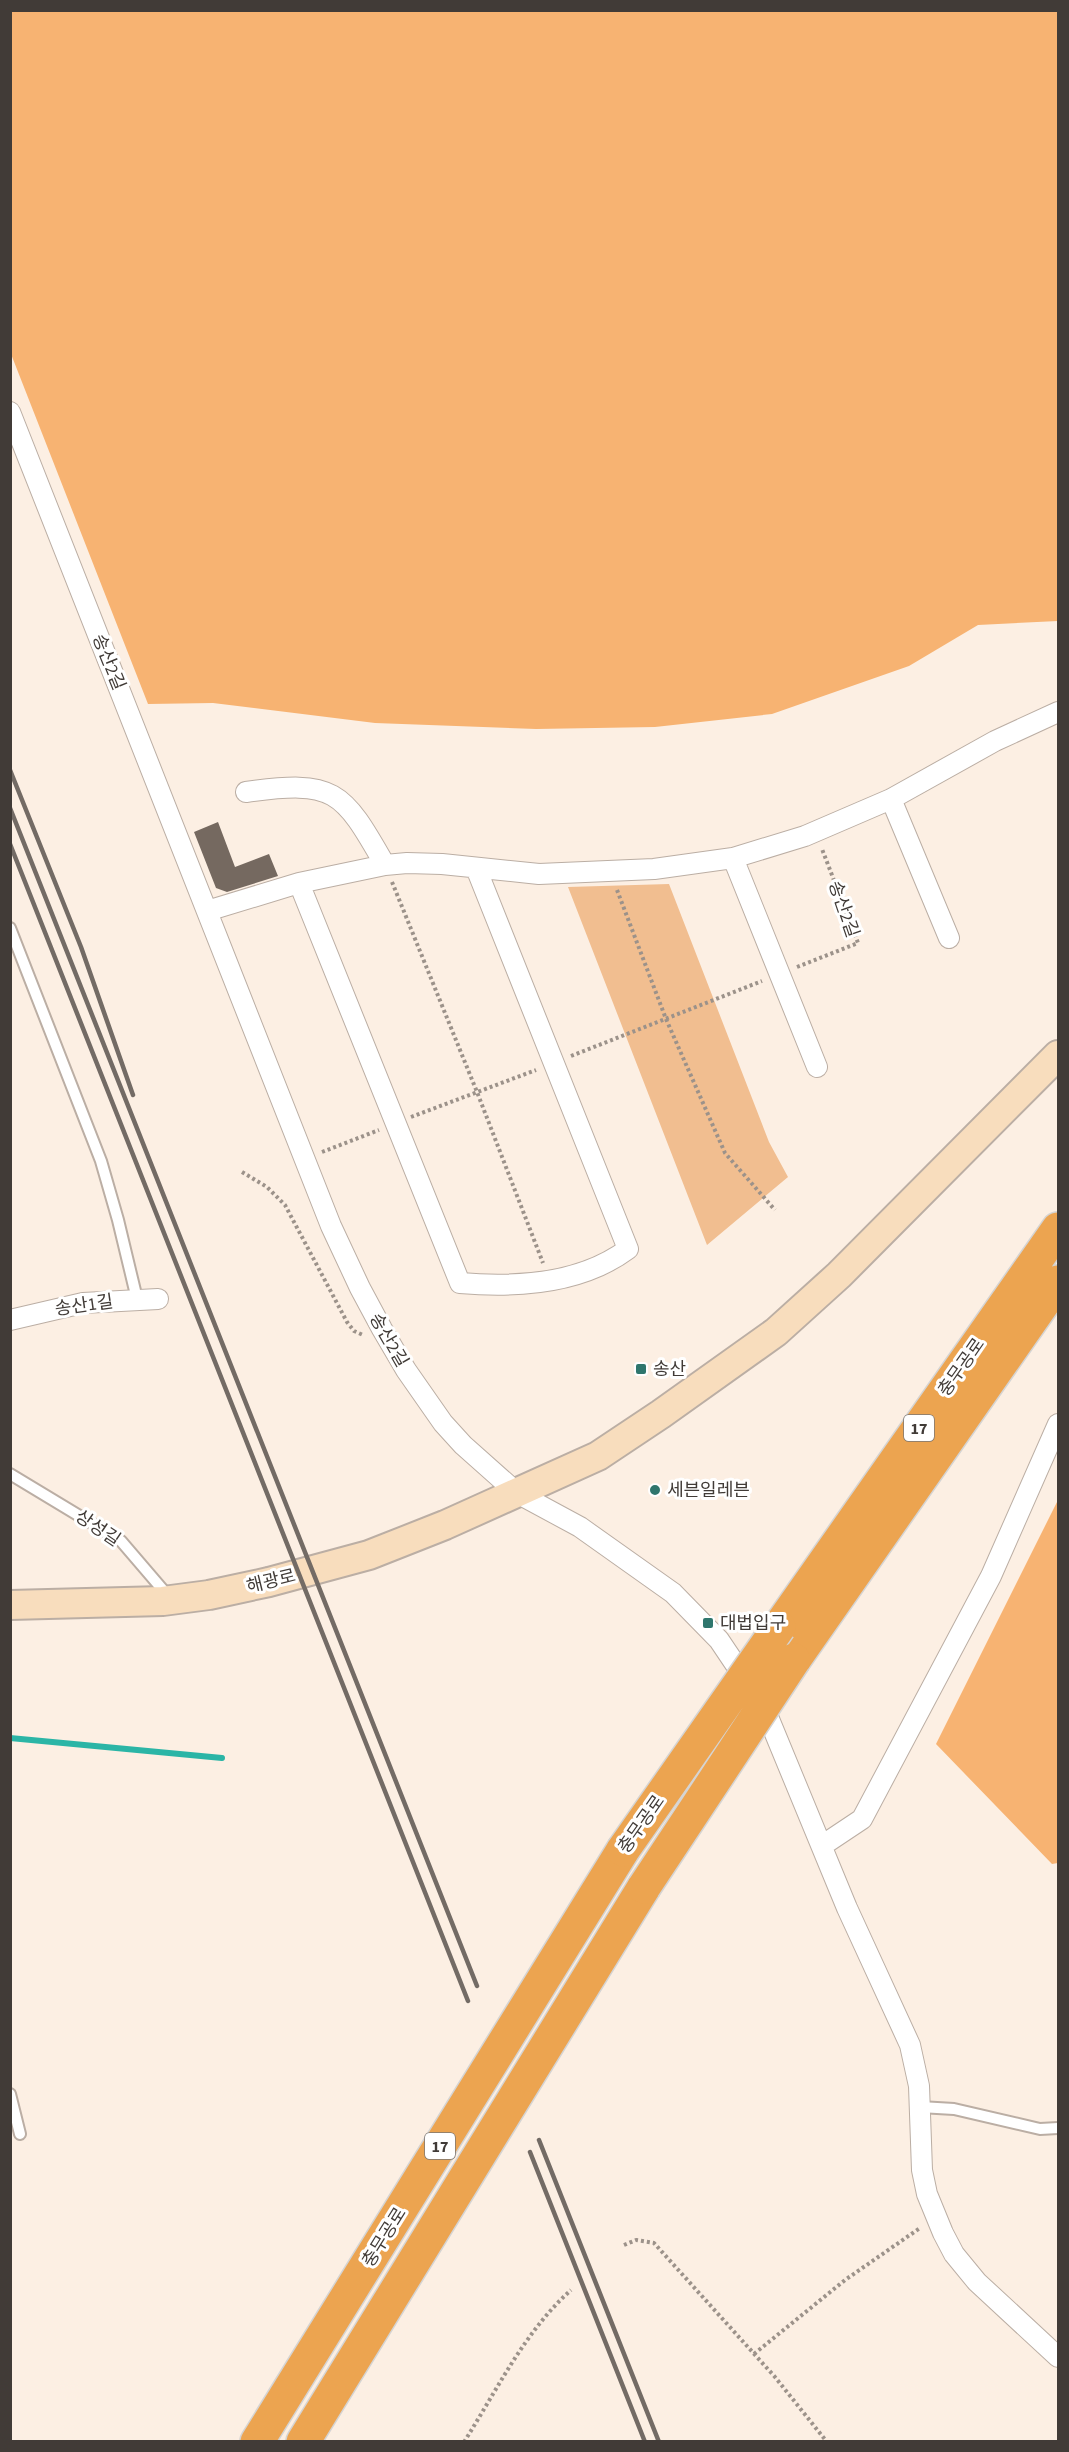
<svg xmlns="http://www.w3.org/2000/svg" width="1069" height="2452" viewBox="0 0 1069 2452" font-family="'Source Sans 3','Noto Sans KR',sans-serif">
<rect width="100%" height="100%" fill="#fcefe3"/>
<path fill="#f1be90" d="M669,884L769,1142L788,1177L707,1245L568,887Z"/>
<path fill="#f7b372" d="M11,10L1058,11V621L978,625L909,666L772,714L655,727L536,729L375,723L213,703L148,704L11,354Z
M1058,1500V1863L1052,1864L936,1744Z"/>
<g fill="none" stroke-linecap="round" stroke-linejoin="round">
<path stroke="#2bb5a6" stroke-width="6" d="M10,1738L222,1758"/>
</g>
<path fill="#756960" d="M218,822L235,867L269,854L278,876L227,892L216,888L194,832Z"/>
<g fill="none" stroke-linecap="round" stroke-linejoin="round">
<defs>
<path id="service" d="M10,928L101,1161L118,1220L137,1299
M10,1474L121,1541L169,1597
M10,2094L20,2134
M920,2107L954,2109L1040,2129L1058,2128"/>
<path id="minor" d="M10,412L331,1226L360,1288L382,1329L406,1370L443,1423L463,1445L517,1493L580,1527L673,1593L719,1640L764,1707L847,1908L910,2045L919,2086L922,2170L927,2194L943,2233L954,2254L977,2282L1058,2357
M246,792C334,780 342,789 385,865
M891,799L949,938
M733,858L817,1067
M299,883L460,1283C517,1288 581,1284 628,1249L476,868
M207,911L299,883L385,865L407,863L442,864L539,874L654,869L733,858L805,836L891,799L995,741L1058,712
M10,1320L83,1303L158,1299
M823,1845L862,1819L991,1576L1058,1424"/>
<path id="secondary" d="M10,1605L163,1601L209,1595L269,1582L369,1555L445,1525L598,1456L661,1414L776,1332L839,1275L1058,1055"/>
<path id="trunk" d="M779,1627L1058,1229
M794,1660L1058,1282
M257,2442L623,1850
M303,2442L644,1887"/>
</defs>
<use href="#service" stroke="#bbaea4" stroke-width="14"/>
<use href="#minor" stroke="#bbaea4" stroke-width="22"/>
<use href="#secondary" stroke="#bbaea4" stroke-width="32"/>
<use href="#trunk" stroke="#d5d4d3" stroke-width="36"/>
<path stroke="#9c928a" stroke-width="4" stroke-dasharray="3 3" stroke-linecap="butt" d="M392,882L477,1092L543,1263
M617,890L666,1019L725,1153L775,1210
M797,967L858,943L822,849
M571,1056L762,981
M411,1117L536,1070
M322,1152L379,1130
M242,1172L267,1187L285,1205L347,1322L354,1331L363,1335
M624,2245L636,2240L654,2243L775,2377L827,2442
M754,2354L845,2280L920,2228
M464,2442C497,2390 525,2331 571,2290"/>
<use href="#service" stroke="#fff" stroke-width="10"/>
<use href="#minor" stroke="#fff" stroke-width="20"/>
<use href="#secondary" stroke="#f8ddbd" stroke-width="28"/>
<use href="#trunk" stroke="#eca450" stroke-width="33"/>
<path stroke="#736b65" stroke-width="4.5" d="M10,770L81,947L133,1095
M10,808L477,1986
M10,844L468,2001
M539,2140L659,2442
M530,2152L645,2442"/>
<defs>
<path id="trunk-bridge" d="M623,1850L779,1627
M644,1887L794,1660"/>
</defs>
<use href="#trunk-bridge" stroke="#d5d4d3" stroke-width="36" stroke-linecap="butt"/>
<use href="#trunk-bridge" stroke="#eca450" stroke-width="33"/>
</g>
<g fill="#2f766d" stroke="#fff" stroke-width="2">
<rect x="635" y="1363" width="12" height="12" rx="3"/>
<circle cx="655" cy="1490" r="6"/>
<rect x="702" y="1617" width="12" height="12" rx="3"/>
</g>
<g text-anchor="middle" stroke-width="6" stroke-linejoin="round" paint-order="stroke">
<g fill="#fff" stroke="#7a7673" stroke-width="1.5">
<rect x="904" y="1415" width="30" height="26" rx="4.5"/>
<rect x="425" y="2133" width="30" height="26" rx="4.5"/>
</g>
<g font-size="16" font-weight="bold" fill="#413b37">
<text x="919" y="1434">17</text>
<text x="440" y="2152">17</text>
</g>
<g font-size="18" fill="#413b37" stroke="#fff">
<text transform="translate(109 662) rotate(68)" y="6">송산2길</text>
<text transform="translate(844 909) rotate(71)" y="6">송산2길</text>
<text transform="translate(84 1305) rotate(-8)" y="6">송산1길</text>
<text transform="translate(389 1340) rotate(60)" y="6">송산2길</text>
<text transform="translate(961 1367) rotate(-55)" y="6">충무공로</text>
<text transform="translate(98 1528) rotate(34)" y="6">상성길</text>
<text transform="translate(271 1581) rotate(-14)" y="6">해광로</text>
<text transform="translate(641 1824) rotate(-55)" y="6">충무공로</text>
<text transform="translate(384 2237) rotate(-58)" y="6">충무공로</text>
</g>
<g font-size="18" fill="#413b37" stroke="#fff" text-anchor="start">
<text x="653" y="1375">송산</text>
<text x="667" y="1496">세븐일레븐</text>
<text x="720" y="1629">대법입구</text>
</g>
</g>
<rect width="1069" height="2452" fill="none" stroke="#413b37" stroke-width="24"/>
</svg>
